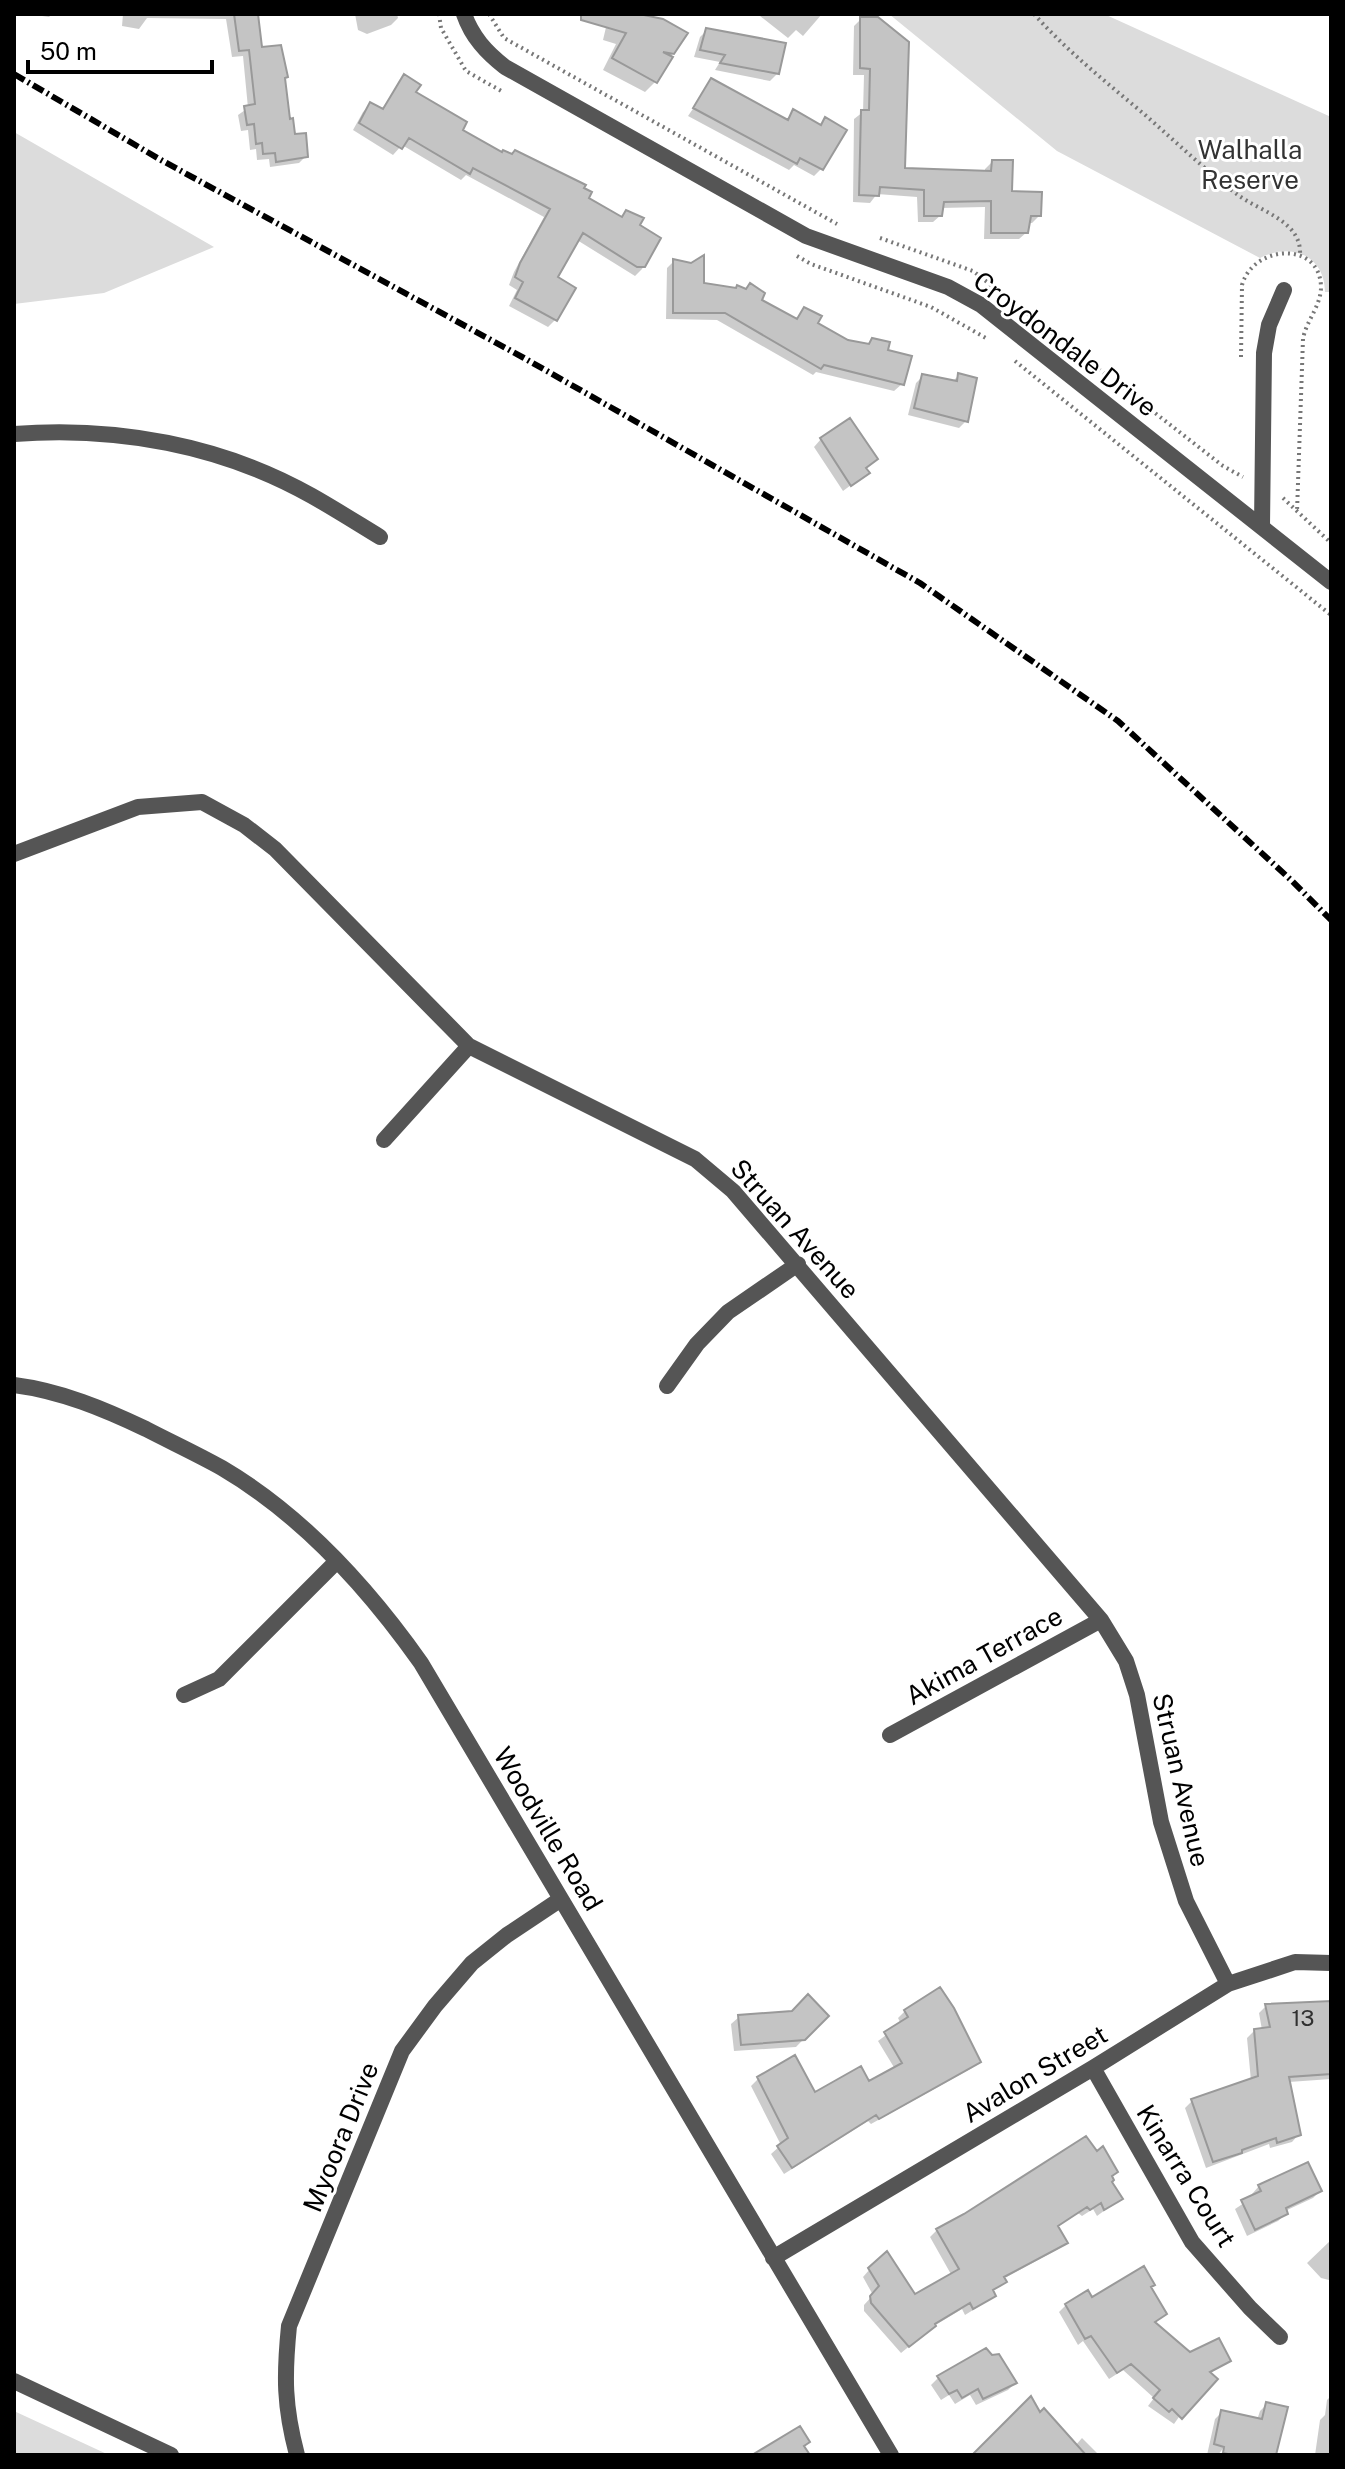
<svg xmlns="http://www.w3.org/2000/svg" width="1345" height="2469" viewBox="0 0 1345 2469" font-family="'Public Sans',sans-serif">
<rect width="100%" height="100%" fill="#fff"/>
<path fill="#dcdcdc" d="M889,14H1104L1331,117V292H1325C1325,255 1290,242 1260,258L1057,151Z
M14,132L214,247L104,293L14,304Z
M14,2411L109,2455H14Z"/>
<path fill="#0003" d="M28,14H52L49,17Z
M123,14H256L260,49L293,136L306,156L299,163L270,167L269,159L257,160L256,149L250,150L248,130L241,131L238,115L248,108L243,56L232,57L226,19L147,18L139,29L122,26Z
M355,14H397L398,18L391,25L367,34L358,30Z
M616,14H629L673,53L656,81L645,92L603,70L616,44L603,40L607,23Z
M761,14H822L803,36L796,30L788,38L760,16Z
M861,19L903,170L985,173V169L992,162L1010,193L1039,216L1032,223H1028L1027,232L1019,239H984L985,207L941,208V215L933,222H918L917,197L877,194L870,203L853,202L854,119L863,112L864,75H853L854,26Z
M707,30L778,73L770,81L715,70L720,62L694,57L700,37Z
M404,77L414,93L460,131L620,218L626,212L638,226L658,238L642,269L635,276L577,240L556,277L573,288L555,320L548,327L509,306L517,290L509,285L514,272L544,217L466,175L461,180L402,145L393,155L353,130L363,112L370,105L381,110Z
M712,81L785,121L794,111L819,126L826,120L844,131L821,169L814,176L794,165L789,170L688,116Z
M674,261L702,285L760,301L795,320L804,309L815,324L848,342L886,351L902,384L894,391L816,372L813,375L717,320L666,319L667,268Z
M959,375L966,421L959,428L908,415L916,383L923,376L952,382Z
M821,439L864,469L867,473L843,491L814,447Z
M1331,2003V2079L1289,2082L1299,2134L1292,2142L1270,2148L1269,2144L1206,2168L1185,2108L1192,2101L1251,2081L1247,2038L1254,2031L1262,2030L1259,2013L1266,2006Z
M905,2011L979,2061L972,2068L871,2124L868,2121L784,2174L771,2154L781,2145L751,2086L758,2079L815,2095L868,2083L895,2069L878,2041L901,2024L898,2018Z
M826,2016L796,2047L734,2051L731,2024L739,2017Z
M1097,2154L1116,2172L1110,2182L1120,2199L1097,2216L1093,2209L1082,2216L1078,2213L1056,2227L1065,2242L1058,2249L1003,2279L1004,2282L992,2292L993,2295L986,2302L965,2315L962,2309L934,2326L901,2353L864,2311V2305L873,2295L863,2277L870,2269L915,2297L952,2276L930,2237L937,2230Z
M1259,2186L1320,2191L1313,2198L1285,2211L1286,2214L1278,2221L1247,2236L1235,2209L1253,2197L1252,2194Z
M1331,2240V2278L1329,2280L1321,2278L1307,2263Z
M1149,2288L1165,2313L1153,2324L1189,2354L1228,2361L1209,2374L1174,2424L1148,2406L1154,2398L1123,2370L1109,2379L1083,2341L1078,2345L1059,2312L1066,2305Z
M986,2350L1015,2383L1008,2390L976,2405L970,2395L955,2404L949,2395L941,2400L931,2385L938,2378Z
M1331,2396V2455H1315L1320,2420L1325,2415L1327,2400Z
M1267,2404L1273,2455H1232L1244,2426L1257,2420L1260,2411Z
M1222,2412L1246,2418L1218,2455H1207L1215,2419Z
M1039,2415L1075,2446L1082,2438L1099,2455H975Z"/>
<path fill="#c4c4c4" stroke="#999" stroke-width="2" d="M234,14H258L262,47L281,45L288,77L285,78L290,119L293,118L295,134L306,133L308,157L276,162L275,153L263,154L262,143L256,144L254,124L247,125L244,106L255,104L249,50L239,51Z
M581,14H639L663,19L688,33L674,54L663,52L673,57L657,83L612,58L626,33L581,20Z
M860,17H878L909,42L905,168L991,171L992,160H1013L1012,191L1042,192L1041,216H1031L1028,233H991V201L944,202L942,216H924V190L880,187L879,196L859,195L861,110H869L870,69L860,68Z
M706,28L786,43L779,74L720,63L725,55L700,50Z
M404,74L421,85L416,92L467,122L463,130L502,152L503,150L512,154L515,150L586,185L584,188L592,192L589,198L622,217L626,210L644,218L640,225L661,238L645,267H637L583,233L558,277L576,288L557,321L515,298L523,282L515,277L520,263L550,209L473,168L470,174L409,138L402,149L359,123L370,102L383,109Z
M711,78L788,120L793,109L821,125L825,117L847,130L823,170L800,158L797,164L693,108Z
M704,255V283L736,288L737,285L746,289L750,283L765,293L762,300L797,319L804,307L822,316L818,323L848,340L869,344L872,338L890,342L888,350L912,356L904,385L824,365L821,369L725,313H673V259L691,263Z
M958,373L977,378L968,422L914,408L922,374L957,381Z
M850,418L878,459L866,468L870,473L851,486L820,438Z
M940,1987L954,2008L981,2062L879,2119L876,2115L792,2168L777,2146L788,2138L757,2077L795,2055L815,2092L861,2066L869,2081L902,2063L884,2032L908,2017L904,2010Z
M808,1994L829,2016L805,2040L741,2045L738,2015L792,2011Z
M1331,2001V2074L1289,2077L1301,2135L1277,2143L1276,2138L1242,2150V2153L1213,2162L1191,2099L1258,2076L1254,2029L1270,2027L1265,2004Z
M1086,2136L1097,2151L1103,2146L1118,2172L1112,2176L1114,2180L1112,2182L1123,2199L1104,2210L1101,2203L1090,2210L1087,2207L1058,2226L1068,2243L1004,2277L1007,2282L993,2290L996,2296L973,2309L970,2303L935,2324L936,2326L909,2347L871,2303L870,2296L879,2286L868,2268L887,2251L915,2294L959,2269L936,2229L964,2214Z
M1308,2162L1322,2191L1286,2208L1288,2214L1255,2230L1241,2200L1261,2191L1258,2185Z
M1144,2266L1155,2285L1151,2287L1167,2314L1155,2322L1190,2352L1219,2338L1231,2361L1210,2372L1218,2379L1182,2419L1172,2409L1169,2412L1153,2398L1160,2390L1131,2364L1117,2373L1091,2336L1085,2339L1065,2304L1088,2290L1092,2297Z
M986,2348L992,2355L999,2354L1017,2383L983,2399L978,2389L962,2398L957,2390L949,2394L937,2376Z
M1031,2396L1040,2412L1044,2408L1086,2455H972Z
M1266,2402L1288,2407L1276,2455H1233L1223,2453L1224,2447L1214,2444L1221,2410L1262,2419Z
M800,2426L810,2442L804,2446L810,2455H752Z"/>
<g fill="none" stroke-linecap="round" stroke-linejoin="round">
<path stroke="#777" stroke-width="4" stroke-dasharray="2 4" stroke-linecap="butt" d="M439,14L441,28L466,71L503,92
M489,14L504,38L837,224
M1034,14C1067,51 1106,82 1144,114C1175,141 1205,170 1238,195C1261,212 1302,221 1300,255
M880,238L973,271L1223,466L1243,477
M797,256L811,264L931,307L986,338
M1241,357L1242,285C1253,245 1320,240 1321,287C1321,306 1306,321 1303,339L1297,512
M1015,361L1331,615
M1283,498L1331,543"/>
<path stroke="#555" stroke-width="16" d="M464,14C472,37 486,52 505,67L806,236L948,287L981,305L1331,582
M14,434C116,426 222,445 312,496C335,509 357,523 380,537
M1262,526L1264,353L1269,325L1284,290
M14,854L138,807L202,802L244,825L275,849L469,1046L695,1159L733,1191L1101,1620L1126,1661L1137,1695L1161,1822L1186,1901L1228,1984
M384,1140L469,1046
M14,1385C61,1391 104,1409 146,1429C171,1442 197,1454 222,1468C302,1515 368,1588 421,1663L891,2455
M667,1386L697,1344L728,1312L798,1264
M184,1695L219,1679L337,1561
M890,1735L1101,1620
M1093,2068L1192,2242L1250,2308L1280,2337
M773,2258L1093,2068L1228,1984L1295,1962L1331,1963
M14,2381L171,2455
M297,2455C284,2406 284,2376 289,2326L402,2051L435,2006L472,1963L507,1935L561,1899"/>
<path stroke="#000" stroke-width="6" stroke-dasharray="12 4 2 4" stroke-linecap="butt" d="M14,74L161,160L524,358L920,583L1118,721L1291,880L1331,920"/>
</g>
<g text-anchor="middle" stroke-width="6" stroke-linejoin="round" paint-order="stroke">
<g font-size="22" fill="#313131">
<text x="1303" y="2026">13</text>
</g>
<g font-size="26" fill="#333" stroke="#fff">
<text x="1250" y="159">Walhalla<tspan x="1250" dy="30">Reserve</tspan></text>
</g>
<g font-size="26" fill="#000" stroke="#fff">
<text transform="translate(1065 344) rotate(37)" y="9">Croydondale Drive</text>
<text transform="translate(795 1229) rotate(48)" y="9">Struan Avenue</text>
<text transform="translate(984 1656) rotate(-29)" y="9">Akima Terrace</text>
<text transform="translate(1181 1780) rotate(77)" y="9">Struan Avenue</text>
<text transform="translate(548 1829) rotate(59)" y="9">Woodville Road</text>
<text transform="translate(1035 2074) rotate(-31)" y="9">Avalon Street</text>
<text transform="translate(341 2137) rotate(-68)" y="9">Myoora Drive</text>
<text transform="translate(1186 2176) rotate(58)" y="9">Kinarra Court</text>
</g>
</g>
<rect width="1345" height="2469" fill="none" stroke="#000000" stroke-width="32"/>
<path d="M28 60v12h184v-12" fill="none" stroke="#000000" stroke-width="4"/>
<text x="40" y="60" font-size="24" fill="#000000" stroke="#ffffff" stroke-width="6" paint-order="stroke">50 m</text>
</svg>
